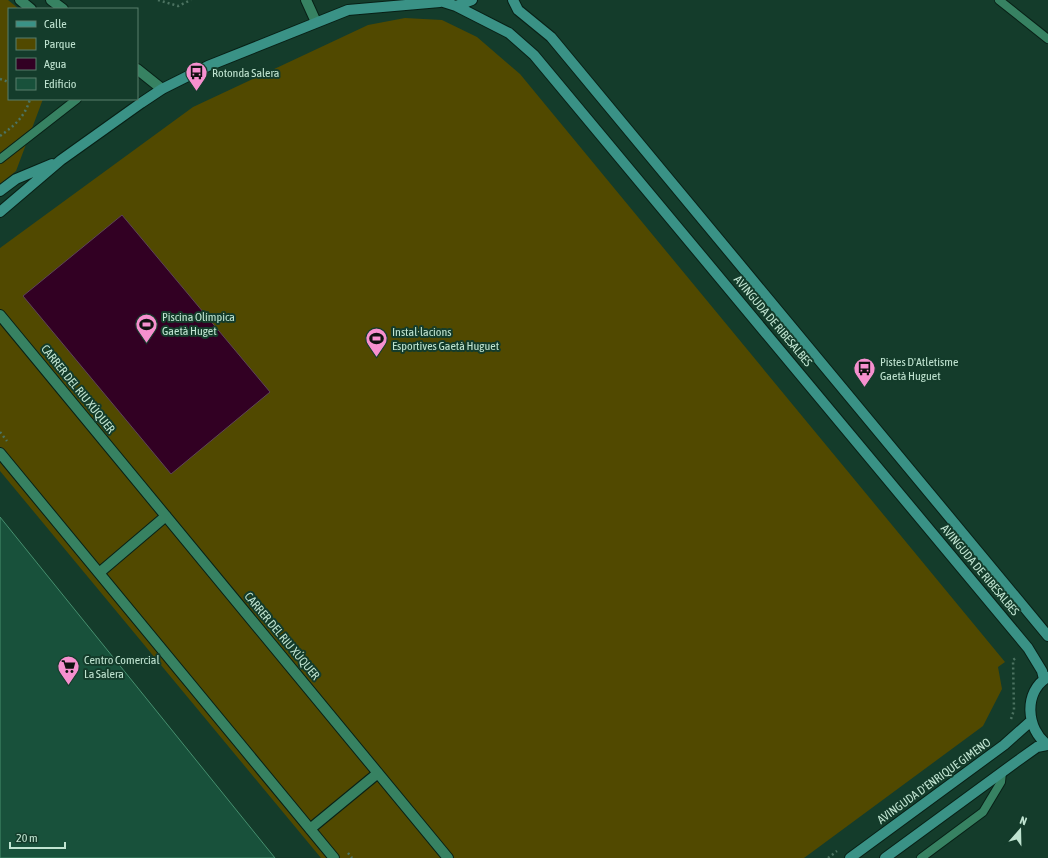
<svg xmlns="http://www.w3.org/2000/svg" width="1048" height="858" viewBox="0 0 1048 858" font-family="'Asap Condensed',sans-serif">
<rect width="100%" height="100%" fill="#143c2b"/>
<path fill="#514900" d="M0,0H8L19,9H9V99H43L16,171L0,184Z
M405,18L442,20L477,37L520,74L1005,662L998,667L1002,689L983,726L804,858H321L0,471V248L193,107L368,25Z"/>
<path fill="#320023" stroke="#5d4457" d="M122,215L270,392L171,474L23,296Z"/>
<path fill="#18513b" stroke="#468f6f" d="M0,517L275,858H0Z"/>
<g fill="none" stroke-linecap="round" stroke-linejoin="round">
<defs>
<path id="lane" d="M999,0L1048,39
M0,159L77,99
M921,858L983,812L1001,782L1002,772"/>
<path id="street" d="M20,0L31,9
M51,0L63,9
M306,0L316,22
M137,69L162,89
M0,315L448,858
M0,453L334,858
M99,573L166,516
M310,829L378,773"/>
<path id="secondary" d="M437,0L456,6L472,0
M513,0L518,10L551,37L1048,636
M456,6L509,33L534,55L1028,648L1042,671L1044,679
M0,191L16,179L52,164
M0,212L61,160L141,103L162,89L208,66L348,10L440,2
M1048,677C1023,691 1026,730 1048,745
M850,858L1004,745L1031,721
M885,858L1016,762L1037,747L1047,745"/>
</defs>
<use href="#lane" stroke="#082016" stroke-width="10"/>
<use href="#street" stroke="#082016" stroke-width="12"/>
<use href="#secondary" stroke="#082016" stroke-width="12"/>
<path stroke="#4c7361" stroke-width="2.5" stroke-dasharray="2 3" stroke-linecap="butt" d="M158,0L178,6L191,0
M0,79L9,82
M0,136C14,126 25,117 30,99
M0,432L7,441
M1011,719L1014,710L1013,660L1017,657
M348,853L352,858
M828,858L837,851"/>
<use href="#lane" stroke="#378262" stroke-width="8"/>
<use href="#street" stroke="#378262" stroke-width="10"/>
<use href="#secondary" stroke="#3a9286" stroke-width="10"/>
</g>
<defs>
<symbol id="bus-pin" viewBox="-11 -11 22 30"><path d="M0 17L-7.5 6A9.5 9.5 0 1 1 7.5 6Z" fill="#f690cf" stroke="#143c2b"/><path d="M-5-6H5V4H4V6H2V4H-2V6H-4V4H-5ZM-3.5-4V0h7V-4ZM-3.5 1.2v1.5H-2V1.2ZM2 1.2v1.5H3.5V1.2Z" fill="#111"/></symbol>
<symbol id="stadium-pin" viewBox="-11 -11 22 30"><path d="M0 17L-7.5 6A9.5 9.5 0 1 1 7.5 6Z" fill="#f690cf" stroke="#143c2b"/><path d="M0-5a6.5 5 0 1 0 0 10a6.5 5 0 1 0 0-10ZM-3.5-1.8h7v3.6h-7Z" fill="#111"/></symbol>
<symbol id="supermarket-pin" viewBox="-11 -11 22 30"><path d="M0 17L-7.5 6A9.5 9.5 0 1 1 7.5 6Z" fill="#f690cf" stroke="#143c2b"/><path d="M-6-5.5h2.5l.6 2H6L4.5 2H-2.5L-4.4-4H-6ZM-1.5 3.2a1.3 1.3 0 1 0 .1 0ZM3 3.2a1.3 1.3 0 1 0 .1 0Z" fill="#111"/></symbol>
</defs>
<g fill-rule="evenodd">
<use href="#bus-pin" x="184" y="60" width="25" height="34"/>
<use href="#stadium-pin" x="134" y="312" width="25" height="34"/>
<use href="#stadium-pin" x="364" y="326" width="25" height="34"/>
<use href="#bus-pin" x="852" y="356" width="25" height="34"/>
<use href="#supermarket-pin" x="56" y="654" width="25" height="34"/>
</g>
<g text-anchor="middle" stroke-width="4" stroke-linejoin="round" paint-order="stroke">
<g font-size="12" fill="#c0e4d1" stroke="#143c2b" text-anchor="start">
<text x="212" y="77">Rotonda Salera</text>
<text x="162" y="321">Piscina Olímpica<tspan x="162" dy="14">Gaetà Huget</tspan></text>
<text x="392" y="336">Instal·lacions<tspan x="392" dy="14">Esportives Gaetà Huguet</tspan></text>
<text x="880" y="366">Pistes D'Atletisme<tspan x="880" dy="14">Gaetà Huguet</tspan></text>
<text x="84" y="664">Centro Comercial<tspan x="84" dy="14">La Salera</tspan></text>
</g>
<g font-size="12" fill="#c0e4d1" stroke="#143c2b">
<text transform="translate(773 321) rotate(50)" y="4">AVINGUDA DE RIBESALBES</text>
<text transform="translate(78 389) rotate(51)" y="4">CARRER DEL RIU XÚQUER</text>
<text transform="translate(980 570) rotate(50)" y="4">AVINGUDA DE RIBESALBES</text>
<text transform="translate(282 636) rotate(50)" y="4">CARRER DEL RIU XÚQUER</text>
<text transform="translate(934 781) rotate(-36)" y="4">AVINGUDA D'ENRIQUE GIMENO</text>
</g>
</g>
<rect x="8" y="8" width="130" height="92" fill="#143c2b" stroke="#597f6d"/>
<rect x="16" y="21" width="20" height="6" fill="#3a9286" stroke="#597f6d"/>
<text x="44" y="28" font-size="12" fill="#c0e4d1">Calle</text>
<rect x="16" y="38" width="20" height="12" fill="#514900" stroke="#597f6d"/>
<text x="44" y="48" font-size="12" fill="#c0e4d1">Parque</text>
<rect x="16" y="58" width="20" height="12" fill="#320023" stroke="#597f6d"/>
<text x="44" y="68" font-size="12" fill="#c0e4d1">Agua</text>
<rect x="16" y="78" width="20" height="12" fill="#18513b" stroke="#597f6d"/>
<text x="44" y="88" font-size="12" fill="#c0e4d1">Edificio</text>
<g transform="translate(1020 830) rotate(20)" stroke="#143c2b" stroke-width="3" paint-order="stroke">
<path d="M0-3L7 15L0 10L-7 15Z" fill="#c0e4d1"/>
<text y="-6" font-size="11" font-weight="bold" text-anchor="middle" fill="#c0e4d1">N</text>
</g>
<path d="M10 842v6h55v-6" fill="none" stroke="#c0e4d1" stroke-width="2"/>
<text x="16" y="842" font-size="12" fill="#c0e4d1" stroke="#143c2b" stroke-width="3" paint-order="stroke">20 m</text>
</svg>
